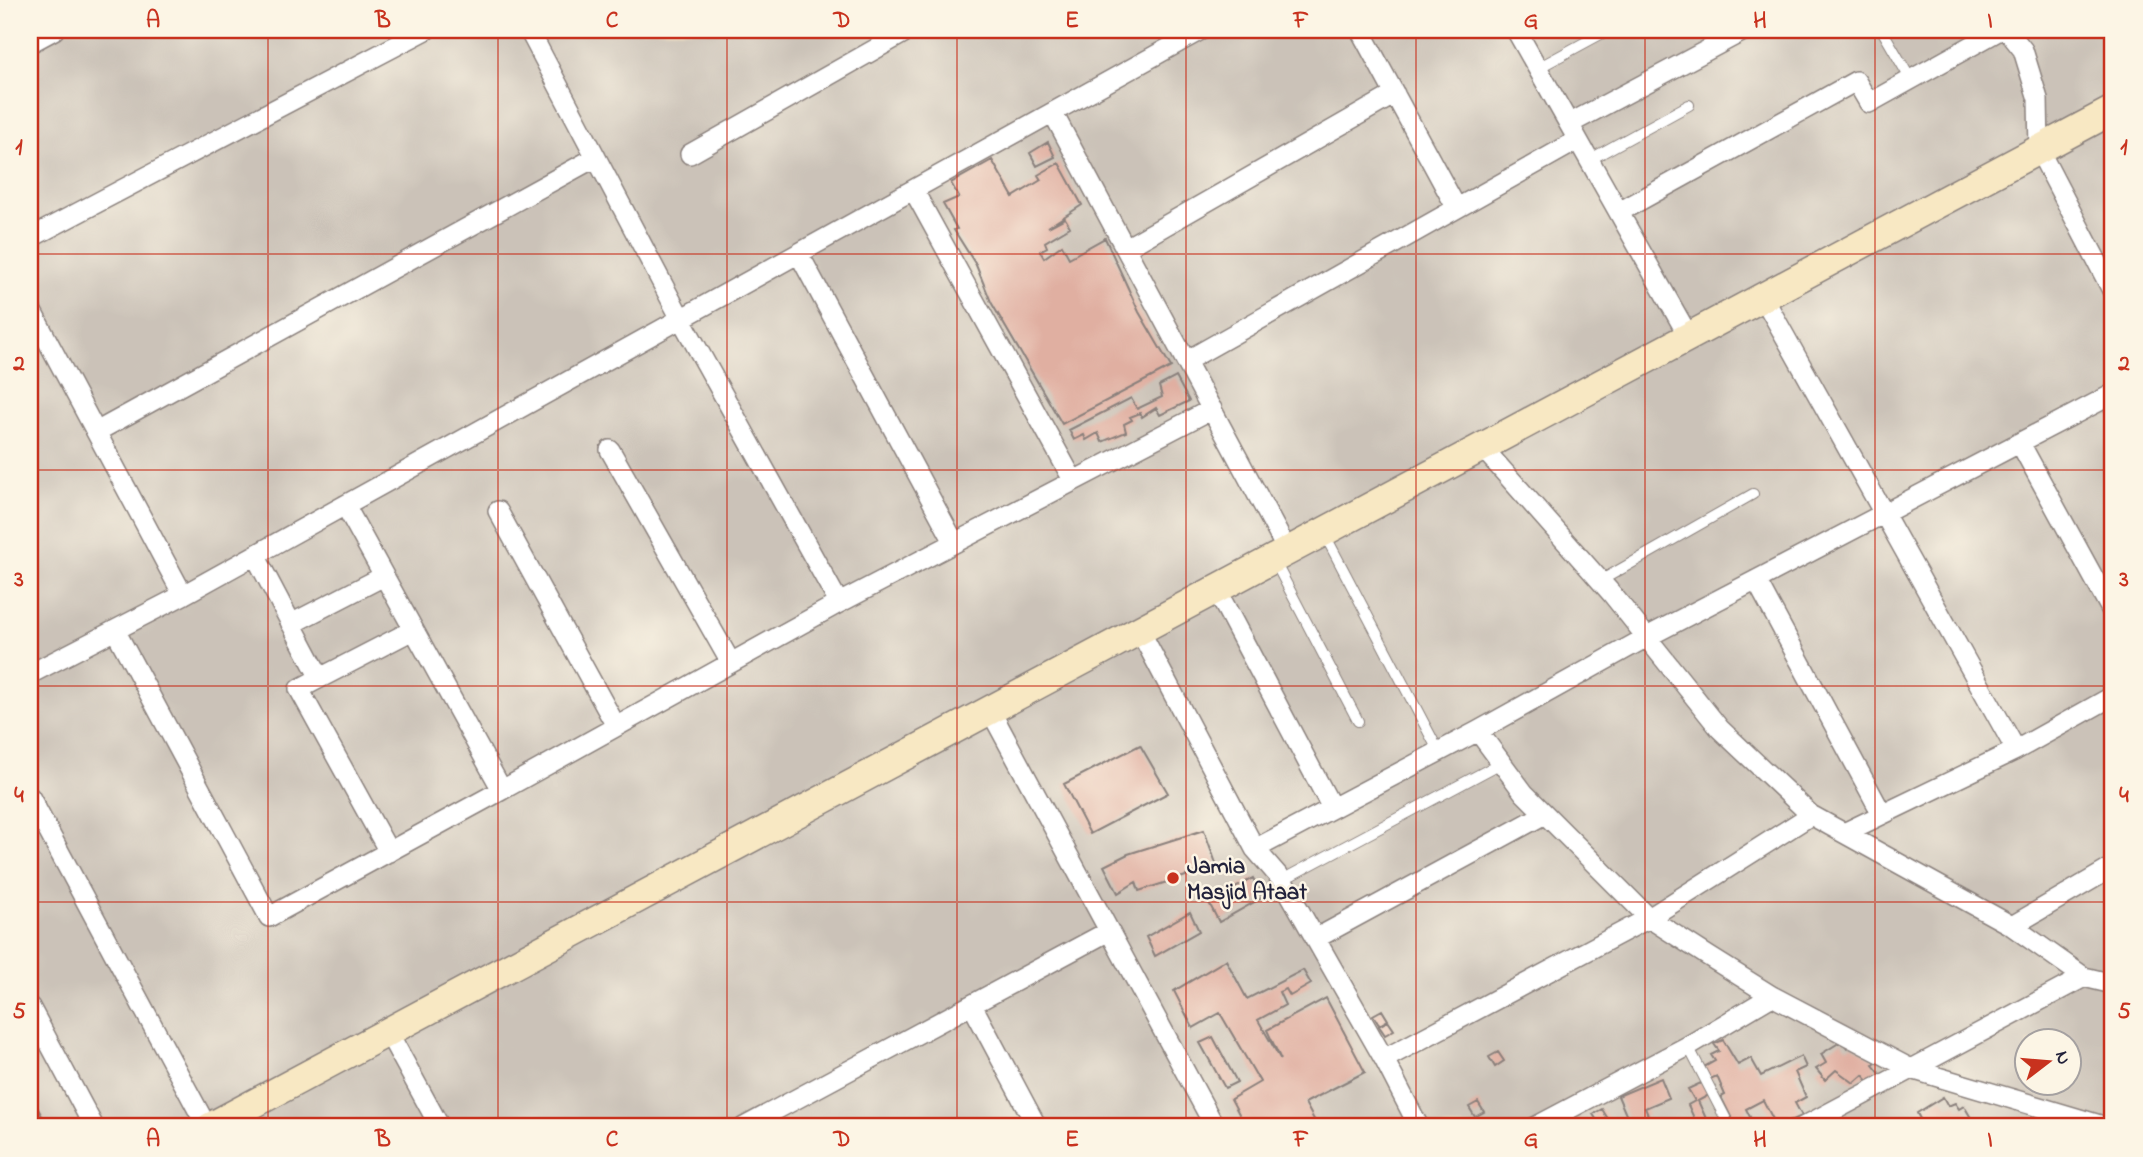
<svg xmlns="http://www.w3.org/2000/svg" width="2143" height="1157" viewBox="0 0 2143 1157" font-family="'Indie Flower',sans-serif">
<rect width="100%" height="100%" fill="#fcf5e5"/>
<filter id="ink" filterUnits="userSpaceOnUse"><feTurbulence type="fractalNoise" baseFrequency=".0143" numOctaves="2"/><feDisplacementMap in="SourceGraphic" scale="14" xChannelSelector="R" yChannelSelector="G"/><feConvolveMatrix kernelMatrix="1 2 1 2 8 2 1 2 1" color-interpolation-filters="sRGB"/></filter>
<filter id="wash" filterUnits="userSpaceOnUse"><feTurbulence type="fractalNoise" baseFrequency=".00686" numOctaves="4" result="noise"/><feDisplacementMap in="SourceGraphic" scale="28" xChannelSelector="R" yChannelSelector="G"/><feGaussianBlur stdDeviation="1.57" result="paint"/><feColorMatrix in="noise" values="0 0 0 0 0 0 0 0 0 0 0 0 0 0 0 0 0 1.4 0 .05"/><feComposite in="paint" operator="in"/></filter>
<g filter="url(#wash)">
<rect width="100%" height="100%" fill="#f1debe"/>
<path fill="#cbc2b8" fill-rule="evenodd" d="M30,30H2113V1127H30ZM2028,1042H2070V1084H2028Z"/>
<g id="blocks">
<path fill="#e0afa1" d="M1048,142L1055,157L1037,166L1030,153Z
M992,160L1013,197L1041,180L1038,175L1059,163L1082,205L1048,227L1065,218L1070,227L1045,242L1047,247L1040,251L1044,258L1062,245L1069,258L1105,238L1139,312L1171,367L1062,424L991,302L976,265L954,230L957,229L943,204L959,197L951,183Z
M1176,377L1189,401L1160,415L1156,408L1142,417L1140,413L1130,417L1132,420L1124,424L1126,432L1102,442L1098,433L1086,440L1084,435L1074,440L1069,430L1131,398L1137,409L1162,397L1159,386Z
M1140,745L1168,793L1090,834L1064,784Z
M1204,830L1217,866L1139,891L1136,882L1118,893L1104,866L1128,854Z
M1253,878L1263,897L1219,922L1209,903Z
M1190,912L1199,931L1155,956L1146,937Z
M1226,960L1247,999L1303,970L1311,984L1290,996L1286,989L1279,992L1285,1005L1258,1020L1281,1060L1267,1030L1326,998L1365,1072L1305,1103L1318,1127H1246L1231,1099L1260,1082L1220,1013L1193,1028L1174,991Z
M1382,1010L1388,1020L1379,1025L1373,1015Z
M1388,1021L1394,1030L1385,1035L1379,1026Z
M1213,1037L1237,1082L1225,1088L1200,1043Z
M1723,1040L1738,1065L1751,1058L1761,1076L1801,1056L1806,1067L1795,1072L1806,1097L1795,1103L1802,1116L1777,1127L1763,1100L1746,1109L1755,1127H1736L1721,1097L1725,1095L1717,1076L1710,1079L1704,1067L1715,1061L1711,1055L1719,1051L1714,1044Z
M1842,1041L1847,1048L1852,1045L1878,1062L1873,1065L1881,1075L1869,1082L1863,1075L1854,1083L1836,1070L1825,1080L1816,1069L1826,1063L1821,1054Z
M1498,1052L1504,1061L1495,1067L1489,1057Z
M1661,1078L1669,1098L1645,1108L1648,1115L1630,1124L1618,1096Z
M1703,1082L1709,1095L1698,1101L1709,1125L1698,1127L1688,1105L1695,1101L1688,1089Z
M30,1094L48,1127H30Z
M1943,1097L1948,1106L1955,1103L1959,1109L1964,1106L1974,1123L1984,1118L1989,1127H1924L1917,1113Z
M1478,1102L1484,1112L1475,1117L1469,1107Z
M1602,1109L1608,1119L1599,1124L1593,1114Z"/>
</g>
</g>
<g filter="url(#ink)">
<use href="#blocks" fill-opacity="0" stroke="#8a807c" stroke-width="2"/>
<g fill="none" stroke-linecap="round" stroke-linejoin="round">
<defs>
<path id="lane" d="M1882,30L1911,80
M1538,68L1608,30
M1589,160L1689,105
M1325,535L1439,752
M1275,562L1358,721
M1600,581L1753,494
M1282,880L1501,763
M1688,1046L1730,1127"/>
<path id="street" d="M529,30L681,319L839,603
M1360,30L1456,207
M1516,30L1689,337
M2007,30L2023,50L2038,99L2039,150L2113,292
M30,43L54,30
M1053,113L1287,550
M1569,124L1745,30
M690,154L909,30
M914,191L1073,480
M1619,212L1856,81L1869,103L2000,30
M30,238L426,30
M1126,248L1395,94
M799,254L954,542
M1763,297L2016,750
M30,308L183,595
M1186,361L1578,140
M96,432L596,157
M2020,443L2113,613
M1482,447L1612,594L1720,729L1811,815L2012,926L2084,977L2113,984
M610,450L731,663
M345,505L502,790L839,603L1212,409
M498,511L616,726
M255,555L320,678L299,689L389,852
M1756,580L1882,814
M1216,589L1332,808
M291,624L384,576
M115,630L269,917L502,790
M1140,631L1255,849L1282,880L1384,1059L1419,1127
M30,674L183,595L1201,30
M320,678L413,630
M990,710L1215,1127
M1478,731L1524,793L1649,918L1708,956L1772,996L1911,1069L2107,1127
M30,797L207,1127
M1846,832L2016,750L2113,696
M1255,849L1478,731L1647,637L2113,394
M2012,926L2113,867
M1315,939L1545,814
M972,1005L1037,1127
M30,1007L94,1127
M388,1032L440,1127
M1384,1059L1649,918L1811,815
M744,1127L1109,931
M1535,1127L1688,1046L1772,996
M1803,1127L2084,977"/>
<path id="secondary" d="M210,1127L2113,110"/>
</defs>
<use href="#lane" stroke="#8a807c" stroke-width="12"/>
<use href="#street" stroke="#8a807c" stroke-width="22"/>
<use href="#secondary" stroke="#8a807c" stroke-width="31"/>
<use href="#lane" stroke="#fff" stroke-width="10"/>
<use href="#street" stroke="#fff" stroke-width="19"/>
<use href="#secondary" stroke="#f8e8c3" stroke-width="28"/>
</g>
</g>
<path fill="none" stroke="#c8321e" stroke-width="2" stroke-opacity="0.55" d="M268,30V1127M498,30V1127M727,30V1127M957,30V1127M1186,30V1127M1416,30V1127M1645,30V1127M1875,30V1127M30,254H2113M30,470H2113M30,686H2113M30,902H2113"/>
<circle fill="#c8321e" stroke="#fcf5e5" stroke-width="2.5" cx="1173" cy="878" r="7"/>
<g text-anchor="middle" stroke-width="5" stroke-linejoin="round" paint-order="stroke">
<g font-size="23" font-weight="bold" fill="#22223b" stroke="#fcf5e5" text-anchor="start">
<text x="1187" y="873">Jamia<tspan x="1187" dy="26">Masjid Ataat</tspan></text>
</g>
</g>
<rect width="2143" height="1157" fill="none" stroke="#fcf5e5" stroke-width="77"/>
<g transform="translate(2048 1062) rotate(74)"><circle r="33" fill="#fcf5e5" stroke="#a5a1a1" stroke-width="2"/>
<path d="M0-5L12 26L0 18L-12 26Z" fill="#c8321e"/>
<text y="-10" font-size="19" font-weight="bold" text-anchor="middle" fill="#22223b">N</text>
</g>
<rect x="38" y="38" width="2066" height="1080" fill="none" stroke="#c8321e" stroke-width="2.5"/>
<g font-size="23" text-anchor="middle" font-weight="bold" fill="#c8321e">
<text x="153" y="27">A</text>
<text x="383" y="27">B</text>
<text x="612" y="27">C</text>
<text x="842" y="27">D</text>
<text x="1072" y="27">E</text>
<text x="1301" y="27">F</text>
<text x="1531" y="27">G</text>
<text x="1760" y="27">H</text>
<text x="1990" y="27">I</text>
<text x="19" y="154">1</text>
<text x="2124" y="154">1</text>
<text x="19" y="370">2</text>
<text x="2124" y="370">2</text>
<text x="19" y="586">3</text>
<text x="2124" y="586">3</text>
<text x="19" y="802">4</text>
<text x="2124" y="802">4</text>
<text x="19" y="1018">5</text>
<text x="2124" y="1018">5</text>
<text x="153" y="1146">A</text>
<text x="383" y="1146">B</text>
<text x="612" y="1146">C</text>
<text x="842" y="1146">D</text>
<text x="1072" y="1146">E</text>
<text x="1301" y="1146">F</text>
<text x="1531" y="1146">G</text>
<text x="1760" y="1146">H</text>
<text x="1990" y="1146">I</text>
</g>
</svg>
